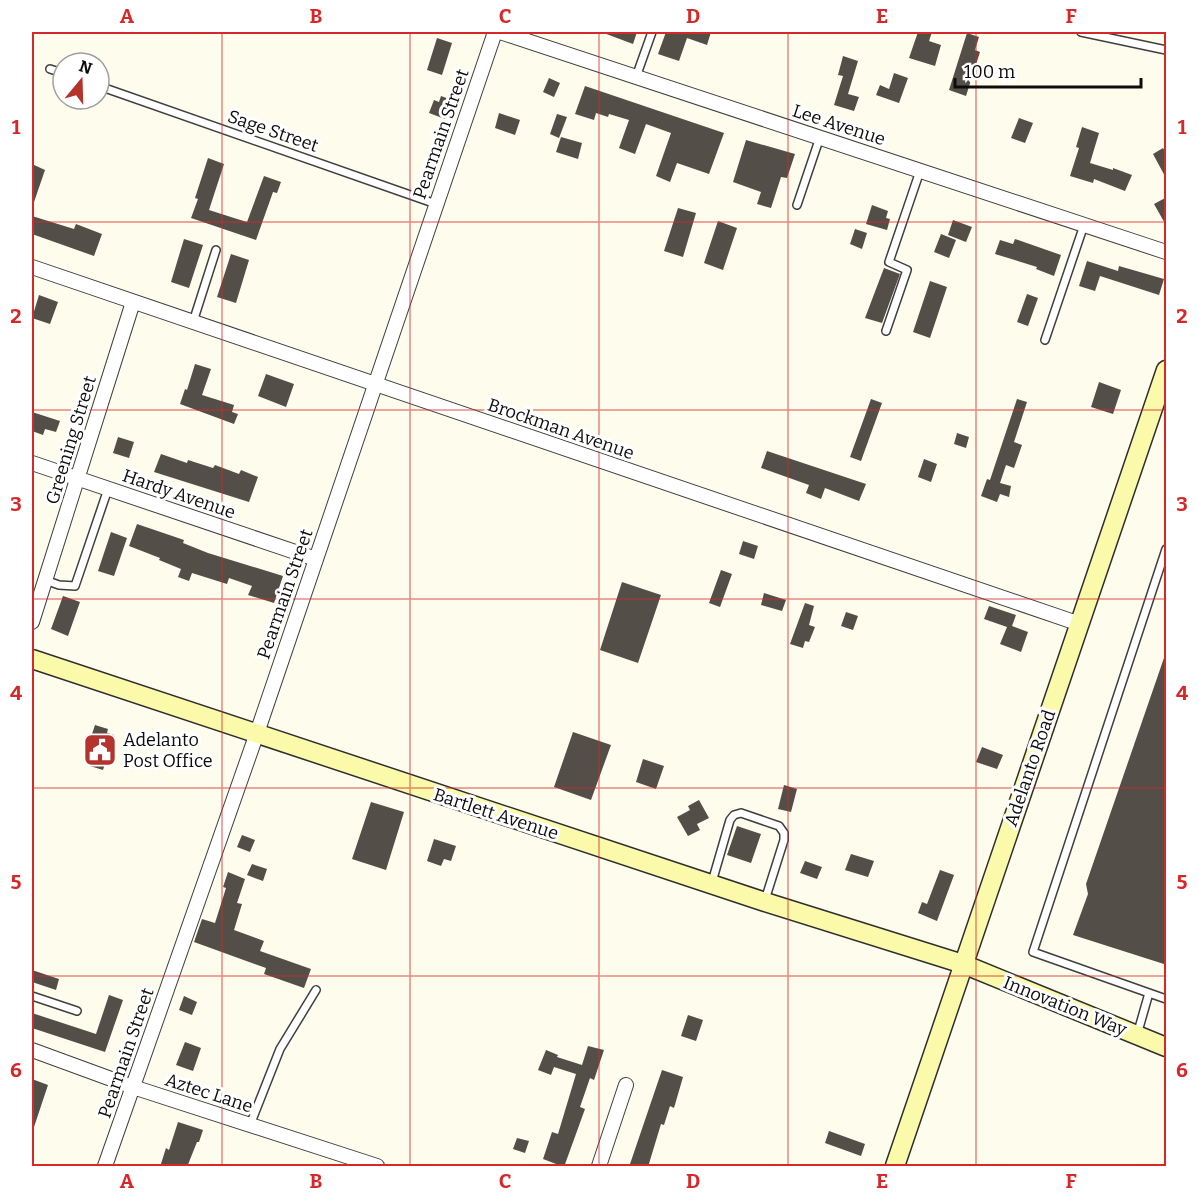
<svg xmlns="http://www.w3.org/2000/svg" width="1198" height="1198" viewBox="0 0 1198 1198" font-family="Bitter,serif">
<rect width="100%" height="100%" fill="#fefcec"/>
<path fill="#544e49" d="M601,32H637L633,44Z
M666,32H711L707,45L687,38L679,61L658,54Z
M918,32H932L929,41L941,45L935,66L909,58Z
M967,33L979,37L975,50L980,52L966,96L949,90Z
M437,38L452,43L442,75L427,70Z
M843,56L858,61L848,94L859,97L854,111L834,105L843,76L838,75Z
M894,73L908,78L899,103L876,95L880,85L889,89Z
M549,78L560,83L554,97L543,92Z
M585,86L724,133L709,174L677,163L670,182L656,176L671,133L646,124L635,154L619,148L629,120L609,114L608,117L596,113L594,120L575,114Z
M441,96L452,100L445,119L429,113L434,100L439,102Z
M499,113L520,120L515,135L495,128Z
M557,114L567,117L559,138L550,134Z
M1019,118L1033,123L1025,143L1011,138Z
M1082,127L1099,133L1090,163L1113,170V168L1132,175L1125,191L1094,179L1093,183L1070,176L1079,148L1076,147Z
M561,137L582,143L578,159L556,152Z
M746,140L795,154L787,178L781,177L771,208L757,204L761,192L733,182Z
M1163,148L1167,154V180L1153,154Z
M208,158L224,164L209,210L234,218L247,222L264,176L281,182L277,193L273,192L256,240L191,218L198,199L195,198Z
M32,164L45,170L33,205H32Z
M1167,197V227L1154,204Z
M872,205L888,211L886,218L890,219L887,230L866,224Z
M678,208L696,213L683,257L664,251Z
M32,216L74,229L76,224L102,234L94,256L32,234Z
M953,220L972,227L966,242L948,235Z
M718,221L737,228L723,270L704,263Z
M855,229L867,233L862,249L850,244Z
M941,234L956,240L949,258L934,252Z
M184,239L203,245L189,288L171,282Z
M1015,239L1061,255L1054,276L1036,269L1037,267L995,254L1000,240L1013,244Z
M231,254L249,260L236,303L217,297Z
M1087,261L1118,271L1119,266L1164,279L1159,295L1100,276L1095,291L1079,286Z
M884,268L900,274L882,323L865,318Z
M930,281L947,287L930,338L913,332Z
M1027,294L1038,298L1028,326L1017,322Z
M39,295L58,302L50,324L32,318Z
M195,364L211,369L202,395L234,405L232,412L238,414L234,424L180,404L185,389L187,390Z
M266,374L294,384L286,407L258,396Z
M1099,382L1121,390L1113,414L1091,407Z
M871,399L882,403L861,461L850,457Z
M1017,399L1027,402L1014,442L1022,445L1014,468L1006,465L1000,483L1011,486L1009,497L1000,494L997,502L981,496L987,479L990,480Z
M32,412L60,421L56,432L45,429L43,435L32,431Z
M957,433L969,437L966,448L954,444Z
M118,437L134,442L129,458L113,453Z
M767,451L866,484L859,501L825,488L821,499L806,493L809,485L761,468Z
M161,454L187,463L188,460L213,468L215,465L239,474L241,470L258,477L249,502L154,472Z
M924,459L937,464L931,482L918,477Z
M137,524L184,540L183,543L208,553L283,576L274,603L248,595L252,586L229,578L227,584L192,573L189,581L178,577L181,569L159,560L160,558L129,546Z
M111,532L127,538L114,576L98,571Z
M743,541L758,546L754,559L739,554Z
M721,570L732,574L720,607L709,603Z
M622,582L661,595L638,663L600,650Z
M764,593L786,600L782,611L761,605Z
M63,596L80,602L68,636L51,629Z
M805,603L814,606L809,625L815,627L809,642L805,641L803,648L790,644Z
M989,606L1016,615L1012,626L1028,632L1021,652L1000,644L1007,627L984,619Z
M846,612L858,616L853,630L841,626Z
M1165,655L1167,656V965L1073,935L1088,894L1086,884Z
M95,725L108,729L107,733L114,735L103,770L90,766L93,757L85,755Z
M573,732L611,745L591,800L554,787Z
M982,747L1003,755L997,769L976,762Z
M643,759L664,766L656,789L636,782Z
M784,785L797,789L791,812L778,809Z
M699,800L709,818L697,824L700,830L688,836L677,817L690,810L688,806Z
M371,802L404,812L386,870L352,859Z
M737,826L761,834L751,863L727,855Z
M242,835L255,840L250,852L237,847Z
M434,839L456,846L451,861L444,859L441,866L427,861Z
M851,854L874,861L868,877L845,870Z
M805,861L822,867L817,879L800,873Z
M252,864L267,869L263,881L247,875Z
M940,870L954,875L937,921L918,913L922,902L927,904Z
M228,872L245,879L237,903L242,904L234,930L264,941L260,951L311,969L304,988L264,974L266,968L194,942L202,919L215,923L226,888L223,887Z
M32,970L59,979L56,990L32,982Z
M109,995L123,1000L105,1052L32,1028V1013L96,1034Z
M184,996L197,1002L192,1015L179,1010Z
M688,1015L703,1020L696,1041L681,1036Z
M185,1042L201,1048L193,1071L176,1065Z
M588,1046L604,1050L594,1080L590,1078L580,1107L585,1109L564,1167L543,1159L552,1132L558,1134L576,1074L554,1067L551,1075L538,1070L546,1050L558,1055L557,1057L582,1065Z
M662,1070L683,1077L674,1108L670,1106L664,1125L661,1124L648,1167H629Z
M32,1079L48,1085L33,1130H32Z
M178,1122L203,1130L199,1142H197L187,1167H160L166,1148L169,1150Z
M829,1131L865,1144L861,1156L825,1143Z
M517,1138L529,1141L525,1153L513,1149Z"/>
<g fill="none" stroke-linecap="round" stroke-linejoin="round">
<defs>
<path id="lane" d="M1081,32L1166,50
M50,69L63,73
M636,77L652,32
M99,86L436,204
M797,205L820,137
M193,322L216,250
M886,331L907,270L889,262L920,171
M1045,340L1084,225
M1166,549L1033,952L1166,999
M45,580L59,585L75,586L108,489
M712,882L730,820L734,815L741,813L779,826L784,833V840L765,900
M32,996L77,1011
M1137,1035L1149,993
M250,1125L280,1049L316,990"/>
<path id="street" d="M500,32L1166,252
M32,267L1080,624
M32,463L316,559
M32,622L133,302
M32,1050L133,1087L377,1166
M105,1166L257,733L495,32
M599,1166L626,1085"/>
<path id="secondary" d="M32,659L765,902L963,964L1166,1047
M895,1166L1166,370"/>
</defs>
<use href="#lane" stroke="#3f3f3f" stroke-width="10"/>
<use href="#street" stroke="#3f3f3f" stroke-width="16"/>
<use href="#secondary" stroke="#2e2e2e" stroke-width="21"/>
<use href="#lane" stroke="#fff" stroke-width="7"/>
<use href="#street" stroke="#fff" stroke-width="14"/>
<use href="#secondary" stroke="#fbfaaa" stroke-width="18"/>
</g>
<path fill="none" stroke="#d62828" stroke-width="1.5" stroke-opacity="0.55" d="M222,32V1166M410,32V1166M599,32V1166M788,32V1166M976,32V1166M32,222H1166M32,410H1166M32,599H1166M32,788H1166M32,976H1166"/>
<defs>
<symbol id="civic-square" viewBox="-11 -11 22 22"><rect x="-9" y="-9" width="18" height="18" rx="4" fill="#b4332c" stroke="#fff"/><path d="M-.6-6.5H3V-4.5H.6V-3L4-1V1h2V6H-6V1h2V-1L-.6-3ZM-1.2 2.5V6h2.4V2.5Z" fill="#fff"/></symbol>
</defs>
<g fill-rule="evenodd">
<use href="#civic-square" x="81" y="731" width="38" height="38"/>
</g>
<g text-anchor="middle" stroke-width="6" stroke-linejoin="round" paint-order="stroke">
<g font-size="18" fill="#0c0c0c" stroke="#fff">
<text transform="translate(839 125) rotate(18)" y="6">Lee Avenue</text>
<text transform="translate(273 131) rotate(19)" y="6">Sage Street</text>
<text transform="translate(441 134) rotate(-71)" y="6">Pearmain Street</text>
<text transform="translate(561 429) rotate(19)" y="6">Brockman Avenue</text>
<text transform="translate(71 440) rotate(-73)" y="6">Greening Street</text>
<text transform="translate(179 494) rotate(19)" y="6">Hardy Avenue</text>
<text transform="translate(285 594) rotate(-71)" y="6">Pearmain Street</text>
<text transform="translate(1030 768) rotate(-71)" y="6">Adelanto Road</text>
<text transform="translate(496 814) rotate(18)" y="6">Bartlett Avenue</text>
<text transform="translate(1065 1006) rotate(22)" y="6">Innovation Way</text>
<text transform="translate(126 1053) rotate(-71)" y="6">Pearmain Street</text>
<text transform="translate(209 1093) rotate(18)" y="6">Aztec Lane</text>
</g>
<g font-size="18" fill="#0c0c0c" stroke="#fff" text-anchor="start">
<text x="123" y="746">Adelanto<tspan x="123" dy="21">Post Office</tspan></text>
</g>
</g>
<rect width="1198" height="1198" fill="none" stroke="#ffffff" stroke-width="66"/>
<g transform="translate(81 81) rotate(19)"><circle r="28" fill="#ffffff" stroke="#9e9e9e" stroke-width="1.5"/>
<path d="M0-4.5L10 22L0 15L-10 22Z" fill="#b4332c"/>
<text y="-9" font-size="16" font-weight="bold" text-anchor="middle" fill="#0c0c0c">N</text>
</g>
<path d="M955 78v9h186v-9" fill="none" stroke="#0c0c0c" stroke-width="3"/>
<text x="964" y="78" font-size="18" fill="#0c0c0c" stroke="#ffffff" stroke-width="4.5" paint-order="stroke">100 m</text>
<rect x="33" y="33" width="1132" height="1132" fill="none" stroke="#d62828" stroke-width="2"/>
<g font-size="20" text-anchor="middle" font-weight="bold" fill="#d62828">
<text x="127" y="23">A</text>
<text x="316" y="23">B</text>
<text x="505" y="23">C</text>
<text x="693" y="23">D</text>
<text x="882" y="23">E</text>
<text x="1071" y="23">F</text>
<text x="16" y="134">1</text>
<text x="1182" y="134">1</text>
<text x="16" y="323">2</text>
<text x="1182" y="323">2</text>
<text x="16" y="511">3</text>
<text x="1182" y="511">3</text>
<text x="16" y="700">4</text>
<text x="1182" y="700">4</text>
<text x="16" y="889">5</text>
<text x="1182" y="889">5</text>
<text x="16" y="1077">6</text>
<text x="1182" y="1077">6</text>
<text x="127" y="1188">A</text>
<text x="316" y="1188">B</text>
<text x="505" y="1188">C</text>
<text x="693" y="1188">D</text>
<text x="882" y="1188">E</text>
<text x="1071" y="1188">F</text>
</g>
</svg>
